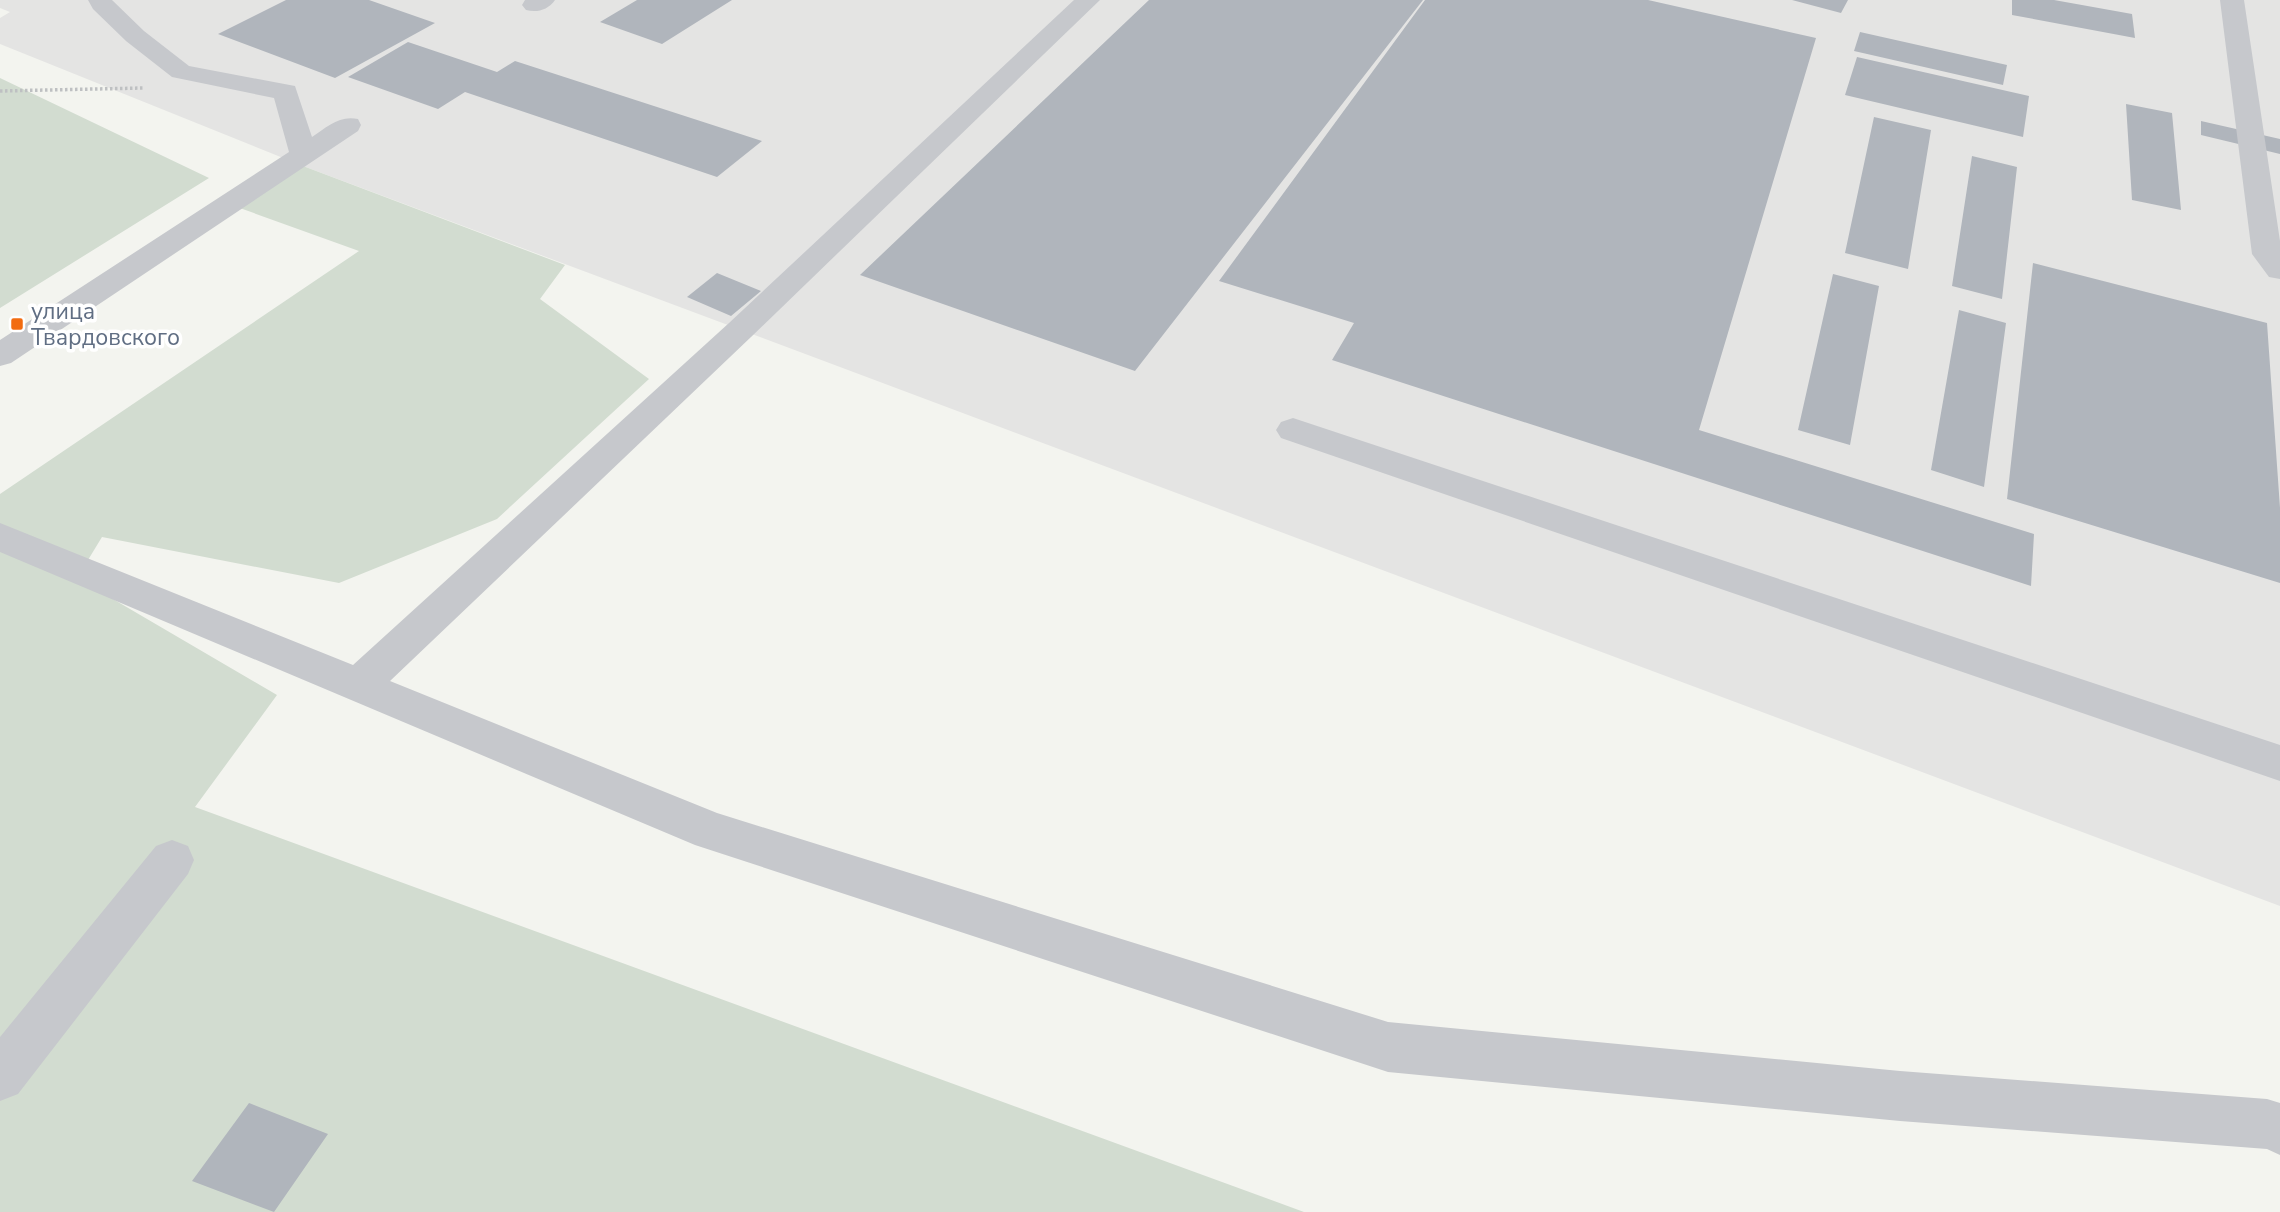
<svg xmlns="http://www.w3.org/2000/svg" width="2280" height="1212" viewBox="0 0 2280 1212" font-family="'Nunito Sans',sans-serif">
<rect width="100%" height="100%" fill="#f3f4ef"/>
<path fill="#e4e4e3" d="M0,0H2280V906L303,166L0,44V18L10,12L0,8Z"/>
<path fill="#d2dcd0" d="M0,78L209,178L0,308Z
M303,166L565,265L540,299L649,379L497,519L339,583L102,537L77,578L277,695L195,807L1304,1212H0V494L359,251L237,207Z"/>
<path fill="#b0b5bc" d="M286,0H369L435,23L335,78L218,34Z
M637,0H732L662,44L600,22Z
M1149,0H1423L1135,371L860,275Z
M1425,0H1648L1816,38L1699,430L2034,534L2031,586L1332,360L1354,323L1219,281Z
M1792,0H1848L1841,13Z
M2012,0H2054L2132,14L2135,38L2012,15Z
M1860,32L2007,65L2003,85L1854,51Z
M408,42L497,72L515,61L762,141L717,177L465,92L438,109L348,77Z
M1857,57L2029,96L2023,137L1845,95Z
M2126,104L2172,113L2181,210L2132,200Z
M1874,117L1931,130L1908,269L1845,253Z
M2201,121L2280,139V154L2201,135Z
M1972,156L2017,167L2002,299L1952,286Z
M2033,263L2267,323L2280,508V583L2007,499Z
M717,273L761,291L731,316L687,297Z
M1833,274L1879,286L1850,445L1798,430Z
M1959,310L2006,323L1984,487L1931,470Z
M249,1103L328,1134L274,1212L192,1181Z"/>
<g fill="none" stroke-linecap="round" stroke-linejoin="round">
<path stroke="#bec0c2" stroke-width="3.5" stroke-dasharray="2.5 2.5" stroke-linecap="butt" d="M0,91L143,88"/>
<path fill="#c6c8cc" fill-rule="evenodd" d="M88,0H112L144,31L189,66L295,86L312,137C327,127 339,115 358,119L361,125L358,131L11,363L0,366V340L289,152L274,98L172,77L126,41L93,9Z
M525,0H555C548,10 537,13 526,10L522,5Z
M1074,0H1100L751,337L390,681L717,813L1388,1022L1900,1071L2267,1099L2280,1103V1155L2267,1149L1900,1121L1388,1072L695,845L0,552V523L353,665L729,323Z
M2220,0H2244L2280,241V279L2269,277L2252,254Z
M1293,418L2280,745V781L1281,438L1276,430L1281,422Z
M172,840L188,846L194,860L188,874L18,1094L0,1101V1037L156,846Z"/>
</g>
<rect fill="#f26c11" stroke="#fff" stroke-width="2.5" x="10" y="317" width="14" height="14" rx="3.5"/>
<g text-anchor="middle" stroke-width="7" stroke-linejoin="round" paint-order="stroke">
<g font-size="23" fill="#606e83" stroke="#fff" text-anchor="start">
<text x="31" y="319">улица<tspan x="31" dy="26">Твардовского</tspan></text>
</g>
</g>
</svg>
